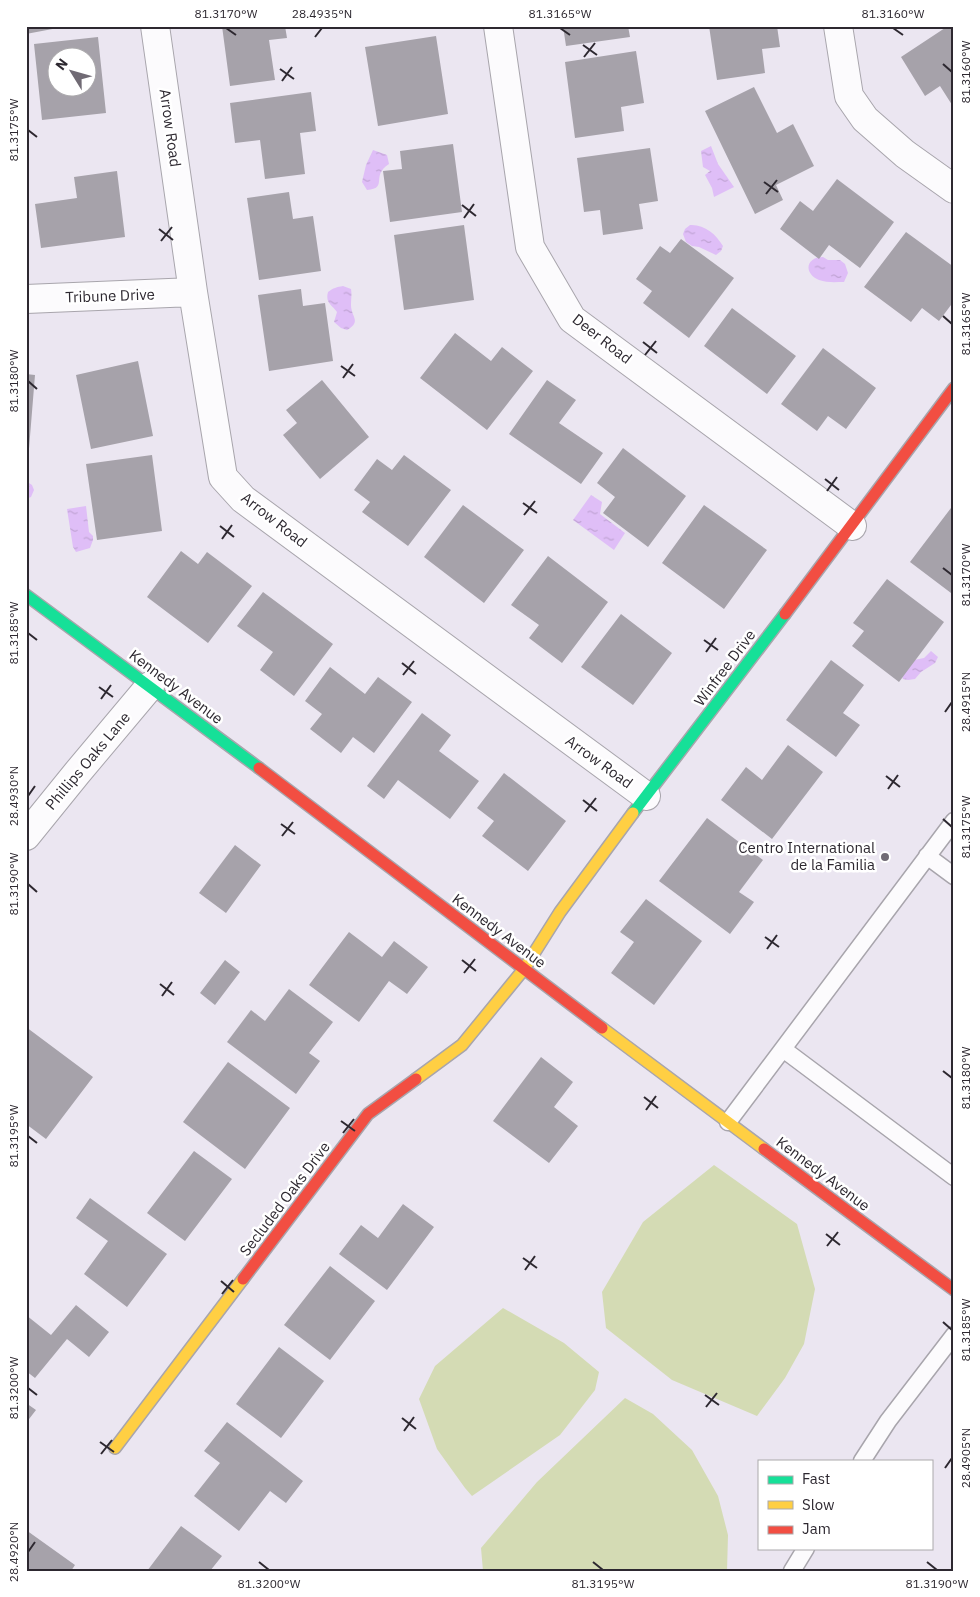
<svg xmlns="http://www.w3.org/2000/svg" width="980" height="1597" viewBox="0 0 980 1597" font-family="'IBM Plex Sans',sans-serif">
<defs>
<pattern id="water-ripples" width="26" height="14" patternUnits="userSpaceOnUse" patternTransform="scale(1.25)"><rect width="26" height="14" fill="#dfbef7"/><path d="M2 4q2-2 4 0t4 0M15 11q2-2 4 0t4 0" fill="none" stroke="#c0a3d4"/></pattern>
</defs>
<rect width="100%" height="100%" fill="#ebe6f1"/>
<path fill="#d4dbb4" d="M714,1165L797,1224L815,1289L804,1344L785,1378L757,1416L672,1380L606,1328L602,1292L643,1222Z
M503,1308L564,1343L599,1372L595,1390L560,1435L472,1496L465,1488L437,1449L419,1399L435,1366Z
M625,1398L653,1414L692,1450L718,1496L728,1535L727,1571H483L481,1548L537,1482Z"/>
<path fill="url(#water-ripples)" d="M711,146L718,164L734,187L714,197L712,188L705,175L710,171L703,167L701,151Z
M373,150L387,155L389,164C370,176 389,188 367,190L362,182L366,165Z
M690,225C704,224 716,234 723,246L721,251L716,255L699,247L692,246L686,242L683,234L685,229Z
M823,257L828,260H840L845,264L848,273L844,282C836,282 827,283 819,280C803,273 806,257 823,257Z
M343,286L351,289C352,295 351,299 351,305C351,317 362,321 347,330L341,328L334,322L337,312C332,305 325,303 328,292C333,288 337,287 343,286Z
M26,481L32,485L34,490L31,497L26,499Z
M591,495L602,502L600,514L625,533L614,550L573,520Z
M86,506L89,532L93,536V540L90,548L76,552L73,547L67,509Z
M931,651L938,657L935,663L921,672L915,679L908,680L903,679L901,674L909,661L924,658Z"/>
<path fill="#a6a2aa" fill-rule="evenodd" d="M26,26H63V27L26,34Z
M222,26H285L287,38L269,40L275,80L230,86Z
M563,26H628L630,37L566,46Z
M709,26H777L780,47L762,49L765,73L717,80Z
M948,26H954V108L940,86L925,96L901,57Z
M436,36L448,114L378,126L365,47Z
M98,37L106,113L42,120L34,44ZM58,58H88V88H58Z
M636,51L644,103L621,107L624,131L575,138L565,62Z
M754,87L777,133L793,124L814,166L776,185L783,200L755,214L705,111Z
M311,92L316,131L300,133L305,174L265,179L260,140L235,143L230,103Z
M453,144L462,212L390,222L383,171L402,169L400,151Z
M650,148L658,201L639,204L643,229L603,235L600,210L584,212L577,158Z
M117,171L125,237L41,248L35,204L77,198L74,177Z
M837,179L894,222L860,268L829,245L819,259L780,229L800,201L813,211Z
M289,192L293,219L313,216L321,271L259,280L247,198Z
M464,225L474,300L404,310L394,235Z
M906,232L954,267V301L939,321L922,308L911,322L864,287Z
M681,239L734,278L689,338L643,303L652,291L636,279L660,246L670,253Z
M301,289L303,306L325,303L333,361L269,371L258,295Z
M732,308L796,356L767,394L704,346Z
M455,333L491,361L502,347L533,371L487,430L420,378Z
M823,348L876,388L846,429L828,416L817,431L781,404Z
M138,361L153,436L91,449L76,375Z
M26,374L35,375L28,461H26Z
M322,380L369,437L320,479L283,435L297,423L286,410Z
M547,380L576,400L559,423L603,453L581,484L509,434Z
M623,448L686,496L648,547L603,513L615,497L597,483Z
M152,455L162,531L97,540L86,464Z
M404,455L451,490L408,546L362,512L370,502L354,490L377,459L392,470Z
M954,504V590L951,593L910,562Z
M463,505L524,550L484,603L424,557Z
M704,505L767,550L724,609L662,563Z
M181,551L198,564L207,552L252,586L208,643L147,597Z
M548,556L608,602L562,663L529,638L539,625L511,605Z
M887,579L944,622L899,682L852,646L864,631L853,623Z
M263,592L333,644L294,696L260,670L273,652L237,626Z
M621,614L672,653L633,705L581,667Z
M831,660L864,685L843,713L860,725L836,757L786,720Z
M330,667L365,694L378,677L412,702L374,753L353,737L341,753L310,729L322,714L305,701Z
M422,713L451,735L439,751L479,781L450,819L398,780L384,799L367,786Z
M788,745L823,772L772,839L721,800L746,767L762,780Z
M504,773L566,821L528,871L482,836L494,821L477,808Z
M707,818L763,860L739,892L754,902L730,934L659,881Z
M235,845L261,865L226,913L199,893Z
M646,899L702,941L654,1005L611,973L634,942L620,932Z
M349,932L382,957L394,941L428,967L407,994L389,981L359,1022L309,985Z
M225,960L240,972L215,1005L200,993Z
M289,989L333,1022L309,1053L320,1061L296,1094L227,1042L251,1010L265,1021Z
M26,1027L93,1077L46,1139L26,1124Z
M541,1057L573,1082L554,1107L578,1126L549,1163L493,1121Z
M228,1062L290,1108L245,1169L183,1122Z
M194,1151L232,1179L185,1241L147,1213Z
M90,1198L167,1254L127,1307L84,1274L108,1241L76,1218Z
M403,1204L434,1227L387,1290L339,1254L361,1225L378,1238Z
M330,1266L375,1301L330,1360L284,1325Z
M76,1305L109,1332L89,1357L67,1339L35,1378L26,1371V1315L51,1335Z
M279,1347L324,1381L281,1438L236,1404Z
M26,1403L36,1410L26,1423Z
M227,1422L303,1481L286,1503L270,1491L239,1531L194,1496L220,1463L204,1451Z
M181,1526L222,1556L210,1571H147Z
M26,1530L75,1565L71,1571H26Z"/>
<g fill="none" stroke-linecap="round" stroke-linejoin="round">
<defs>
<path id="lane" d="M927,856L954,876
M783,1049L954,1177
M728,1122L954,821
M862,1461L888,1421L954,1335
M792,1571L806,1548"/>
<path id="street" d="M155,26L193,292L223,477L243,499L646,796
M498,26L530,247L572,319L852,526
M838,26L849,96L865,119L905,154L954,189
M26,299L193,292
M26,836L77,773L150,686"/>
<path id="fast" d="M26,595L259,768
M633,813L785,614"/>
<path id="slow" d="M602,1028L764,1149
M416,1079L462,1045L524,969L560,912L633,813
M115,1448L243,1279"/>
<path id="jam" d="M785,614L954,388
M259,768L602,1028
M764,1149L954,1290
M243,1279L368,1114L416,1079"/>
</defs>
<use href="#lane" stroke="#a8a5ac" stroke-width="19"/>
<use href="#street" stroke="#a8a5ac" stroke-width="30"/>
<use href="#fast" stroke="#a8a5ac" stroke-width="14"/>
<use href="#slow" stroke="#a8a5ac" stroke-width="14"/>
<use href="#jam" stroke="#a8a5ac" stroke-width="14"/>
<use href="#lane" stroke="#fcfbfd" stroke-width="16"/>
<use href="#street" stroke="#fcfbfd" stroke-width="28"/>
<use href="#fast" stroke="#16e098" stroke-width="11"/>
<use href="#slow" stroke="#ffcf43" stroke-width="11"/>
<use href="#jam" stroke="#f24e42" stroke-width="11"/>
</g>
<path fill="none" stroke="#2d2830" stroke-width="2" d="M226,28L236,35M560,28L570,35M893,28L903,35M315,37L322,28M583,45L597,55M584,57L595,43M943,64L952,72M280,69L294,79M282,81L292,67M28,130L37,137M764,182L778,192M766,194L777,180M462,205L476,216M464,218L474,204M159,229L173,240M161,241L172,227M943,316L952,324M643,342L657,353M645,355L656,341M341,366L355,376M343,378L353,364M28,381L37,389M825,479L839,490M827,491L837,477M523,503L537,513M524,515L535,501M220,526L234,537M222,539L232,525M943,568L952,575M28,633L37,640M704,640L718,650M706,652L716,638M402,663L416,674M403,675L414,661M99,687L113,697M101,699L111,685M945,712L952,702M886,776L900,787M888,789L898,775M28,796L35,786M583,800L597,811M585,812L596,798M943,819L952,827M281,824L295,834M282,836L293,822M28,884L37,892M765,937L779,947M767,949L777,935M462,960L476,971M464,973L475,959M160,984L174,995M162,996L172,982M943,1071L952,1078M644,1097L658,1108M646,1110L656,1096M341,1121L355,1131M343,1133L354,1119M28,1136L37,1143M826,1234L840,1245M827,1246L838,1232M523,1258L537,1268M525,1270L535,1256M221,1281L234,1292M222,1294L233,1280M943,1322L952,1330M28,1388L37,1395M705,1395L719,1405M706,1407L717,1393M402,1418L416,1429M404,1431L414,1417M100,1442L114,1452M101,1454L112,1440M945,1468L952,1458M28,1552L35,1542M259,1562L269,1570M593,1562L603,1570M927,1562L937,1570"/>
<circle fill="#706a74" stroke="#fff" stroke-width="2" cx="885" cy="857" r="5"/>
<g text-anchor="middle" stroke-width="5" stroke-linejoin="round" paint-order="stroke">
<g font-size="15" fill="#2d2830" stroke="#fff">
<text transform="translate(170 128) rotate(82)" y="5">Arrow Road</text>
<text transform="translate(110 296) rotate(-2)" y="5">Tribune Drive</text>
<text transform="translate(602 339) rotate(38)" y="5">Deer Road</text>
<text transform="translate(274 520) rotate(38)" y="5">Arrow Road</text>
<text transform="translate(725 668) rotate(-53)" y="5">Winfree Drive</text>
<text transform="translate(176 687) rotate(37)" y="5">Kennedy Avenue</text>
<text transform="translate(88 761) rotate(-50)" y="5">Phillips Oaks Lane</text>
<text transform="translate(599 762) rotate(36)" y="5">Arrow Road</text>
<text transform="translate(499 931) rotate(37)" y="5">Kennedy Avenue</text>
<text transform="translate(823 1174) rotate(37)" y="5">Kennedy Avenue</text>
<text transform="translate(285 1199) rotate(-53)" y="5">Secluded Oaks Drive</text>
</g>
<g font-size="15" fill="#2d2830" stroke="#fff" text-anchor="end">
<text x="875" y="853">Centro International<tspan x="875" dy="17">de la Familia</tspan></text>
</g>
</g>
<rect width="980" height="1597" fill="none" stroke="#ffffff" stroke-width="55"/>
<rect x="758" y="1460" width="175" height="90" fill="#ffffff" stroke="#aba9ac"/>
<rect x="768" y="1476" width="25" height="8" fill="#16e098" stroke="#aba9ac"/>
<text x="802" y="1484" font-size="15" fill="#2d2830">Fast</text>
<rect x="768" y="1501" width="25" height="8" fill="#ffcf43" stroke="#aba9ac"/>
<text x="802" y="1510" font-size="15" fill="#2d2830">Slow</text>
<rect x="768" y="1526" width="25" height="8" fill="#f24e42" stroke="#aba9ac"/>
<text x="802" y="1534" font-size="15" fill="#2d2830">Jam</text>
<g transform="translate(72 72) rotate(307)"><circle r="24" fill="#ffffff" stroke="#aba9ac"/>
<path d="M0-4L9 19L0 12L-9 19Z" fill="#706a74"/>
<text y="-8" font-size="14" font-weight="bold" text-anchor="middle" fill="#2d2830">N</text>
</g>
<rect x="28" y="28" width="924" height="1542" fill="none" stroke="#2d2830" stroke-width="2"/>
<g font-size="12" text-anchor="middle" fill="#2d2830">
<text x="226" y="18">81.3170°W</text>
<text x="322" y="18">28.4935°N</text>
<text x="560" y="18">81.3165°W</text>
<text x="893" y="18">81.3160°W</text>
<text transform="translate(966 72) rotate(-90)" y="4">81.3160°W</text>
<text transform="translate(14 130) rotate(-90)" y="4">81.3175°W</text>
<text transform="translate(966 324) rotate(-90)" y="4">81.3165°W</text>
<text transform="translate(14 381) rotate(-90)" y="4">81.3180°W</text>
<text transform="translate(966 575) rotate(-90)" y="4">81.3170°W</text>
<text transform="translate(14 633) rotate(-90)" y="4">81.3185°W</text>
<text transform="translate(966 702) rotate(-90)" y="4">28.4915°N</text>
<text transform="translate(14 796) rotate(-90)" y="4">28.4930°N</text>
<text transform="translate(966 827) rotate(-90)" y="4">81.3175°W</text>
<text transform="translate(14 884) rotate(-90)" y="4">81.3190°W</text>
<text transform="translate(966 1078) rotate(-90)" y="4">81.3180°W</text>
<text transform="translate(14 1136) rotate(-90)" y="4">81.3195°W</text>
<text transform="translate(966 1330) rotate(-90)" y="4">81.3185°W</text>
<text transform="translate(14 1388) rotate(-90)" y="4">81.3200°W</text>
<text transform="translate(966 1458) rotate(-90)" y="4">28.4905°N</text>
<text transform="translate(14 1552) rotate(-90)" y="4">28.4920°N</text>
<text x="269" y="1588">81.3200°W</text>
<text x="603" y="1588">81.3195°W</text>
<text x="937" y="1588">81.3190°W</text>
</g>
</svg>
